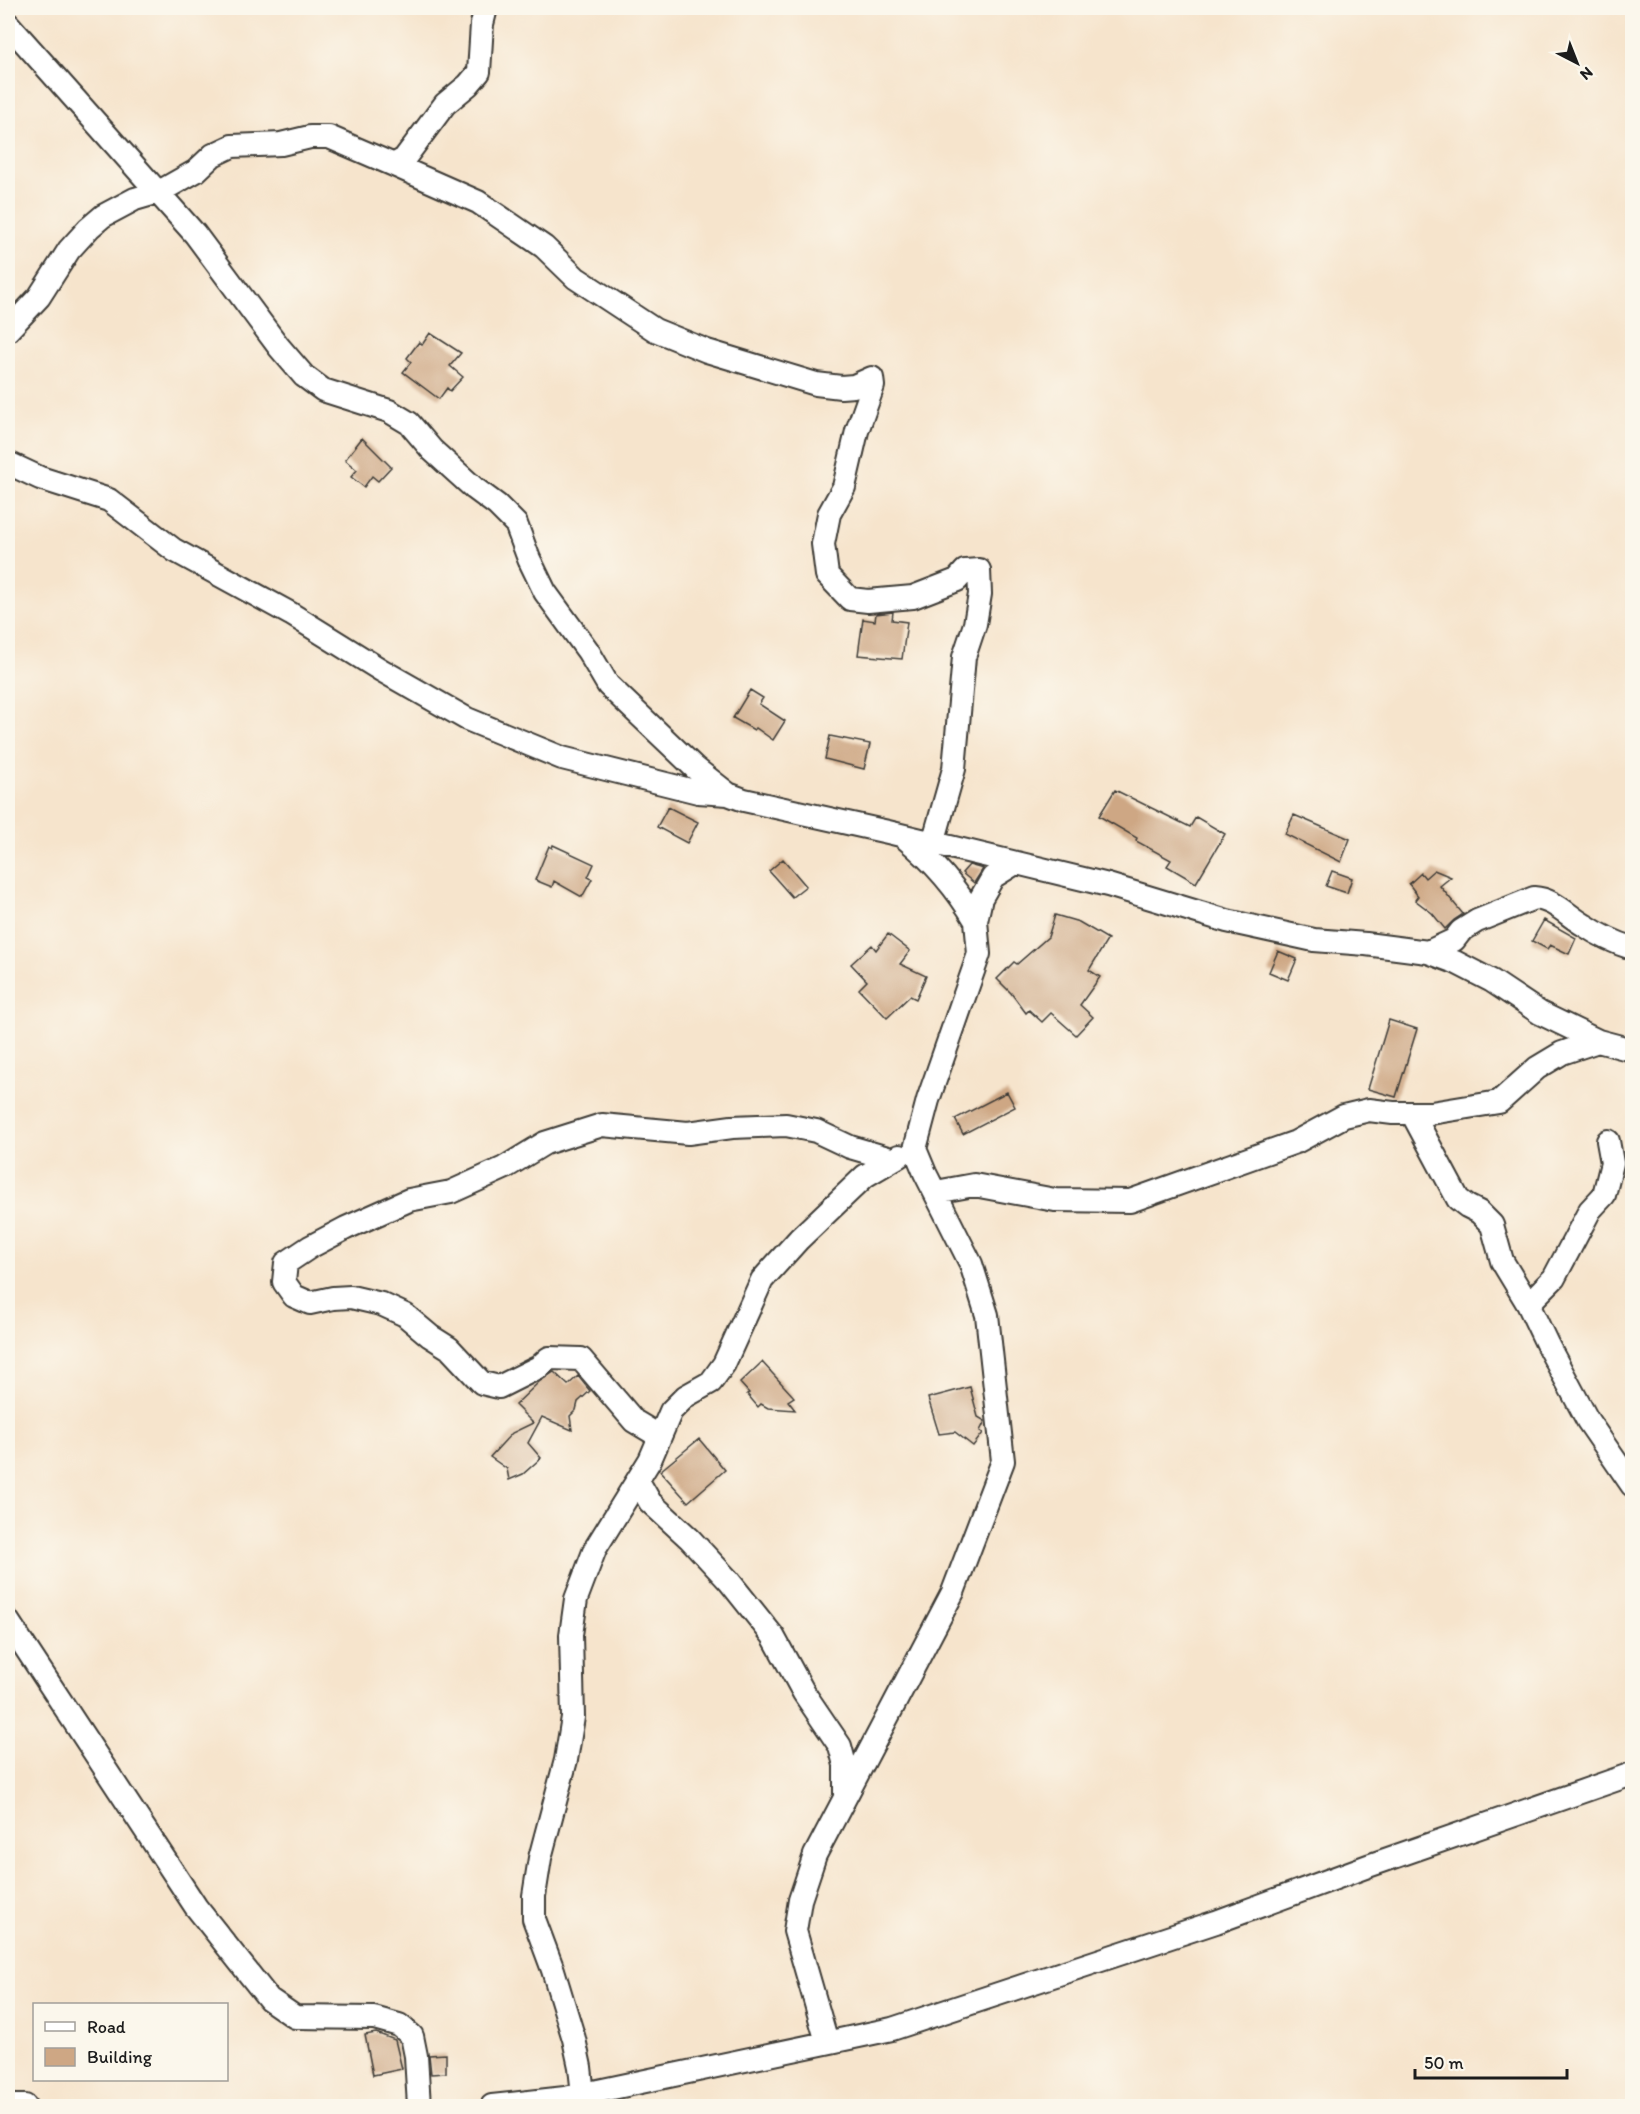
<svg xmlns="http://www.w3.org/2000/svg" width="1640" height="2114" viewBox="0 0 1640 2114" font-family="Itim,sans-serif">
<rect width="100%" height="100%" fill="#fbf7ec"/>
<filter id="ink" filterUnits="userSpaceOnUse"><feTurbulence type="fractalNoise" baseFrequency=".0167" numOctaves="2"/><feDisplacementMap in="SourceGraphic" scale="12" xChannelSelector="R" yChannelSelector="G"/><feConvolveMatrix kernelMatrix="1 2 1 2 8 2 1 2 1" color-interpolation-filters="sRGB"/></filter>
<filter id="wash" filterUnits="userSpaceOnUse"><feTurbulence type="fractalNoise" baseFrequency=".008" numOctaves="4" result="noise"/><feDisplacementMap in="SourceGraphic" scale="24" xChannelSelector="R" yChannelSelector="G"/><feGaussianBlur stdDeviation="1.35" result="paint"/><feColorMatrix in="noise" values="0 0 0 0 0 0 0 0 0 0 0 0 0 0 0 0 0 1.4 0 .05"/><feComposite in="paint" operator="in"/></filter>
<g filter="url(#wash)">
<rect width="100%" height="100%" fill="#f6e4cc"/>
<g id="blocks">
<path fill="#cea784" d="M430,333L461,353L450,366L463,377L450,391L447,388L439,399L403,372L411,362L407,358L419,342L422,345Z
M362,438L391,467L378,481L372,476L364,487L351,477L357,470L345,460Z
M893,612L892,620L907,622L902,659L858,655L863,619L875,621L876,614Z
M750,690L763,698L759,704L785,721L773,740L756,728L754,730L733,718Z
M830,736L870,744L864,769L825,759Z
M1115,790L1190,827L1196,817L1225,834L1196,883L1167,866L1171,860L1136,841L1137,838L1099,816Z
M668,807L698,822L687,843L657,827Z
M1294,815L1350,839L1341,862L1285,834Z
M553,845L594,864L588,877L592,879L582,897L554,881L552,887L535,880L549,846L552,848Z
M783,859L806,886L792,897L769,871Z
M969,865L983,869L974,883L962,873Z
M1434,870L1451,877L1440,886L1463,914L1454,920L1445,929L1432,913L1415,900L1418,896L1409,884L1421,873L1425,878Z
M1332,871L1352,878L1347,893L1326,886Z
M1055,915L1079,922L1108,939L1089,970L1100,977L1080,1005L1093,1017L1076,1035L1051,1013L1042,1022L1029,1010L1026,1013L1011,993L997,979L1014,962L1017,964L1048,937Z
M1544,920L1576,938L1569,954L1550,945L1547,949L1532,941Z
M888,934L910,951L900,964L926,976L916,999L910,996L887,1018L859,989L867,981L851,964L872,945L876,950Z
M1278,951L1297,959L1288,980L1269,972Z
M1389,1020L1417,1029L1396,1097L1368,1089Z
M1007,1092L1015,1107L963,1134L955,1119Z
M762,1362L794,1397L788,1401L795,1410L768,1408L761,1404L758,1407L747,1394L749,1393L740,1383Z
M554,1372L568,1385L578,1376L590,1391L578,1402L576,1410L570,1416L572,1430L542,1417L528,1443L541,1458L523,1474L509,1480L507,1469L490,1457L512,1433L533,1423L515,1405L539,1382Z
M970,1387L978,1417L985,1421L980,1431L983,1433L973,1446L955,1432L939,1434L928,1398Z
M699,1439L725,1470L688,1502L660,1471Z
M376,2033L395,2040L402,2069L373,2075L365,2035Z
M446,2054V2073L431,2074L429,2055Z"/>
</g>
</g>
<g filter="url(#ink)">
<use href="#blocks" fill-opacity="0" stroke="#3d3a36" stroke-width="1.5"/>
<g fill="none" stroke-linecap="round" stroke-linejoin="round">
<defs>
<path id="minor" d="M8,24L195,234L279,347L304,376L323,390L389,411L409,423L432,450L474,488L497,505L516,524L529,559L545,592L588,651L608,685L695,768L728,794L744,800L888,832L1108,885L1227,921L1314,940L1366,944L1428,952L1455,962L1492,981L1540,1013L1598,1041L1632,1050
M394,165L478,202L544,247L576,278L655,330L707,351L816,384L841,387L854,386L872,378L873,386L857,431L844,487L829,514L823,544L827,575L850,599L868,601L913,597L957,580L965,571L979,570L980,594L975,624L964,657L954,769L933,843
M8,330L39,297L69,250L89,228L103,216L135,199L159,192L196,171L213,155L232,146L281,144L310,137H329L394,165L404,159L445,104L468,85L479,72L482,24L486,8
M8,463L40,478L109,500L174,550L291,614L381,670L467,719L562,758L698,792L728,794
M904,837C932,860 958,890 976,921
M1428,952L1454,940L1461,931L1477,921L1534,898C1554,899 1568,916 1584,925C1599,935 1616,943 1632,948
M1412,1113L1458,1199L1467,1206L1479,1212L1492,1225L1502,1261L1528,1304L1548,1346L1588,1421L1632,1485
M936,1192L974,1185L1055,1200L1130,1201L1296,1142L1344,1116L1369,1110L1393,1113H1431L1499,1102L1537,1068L1562,1053L1598,1041
M1528,1304L1554,1278L1590,1210L1604,1195L1612,1163L1608,1141
M659,1436L634,1421L581,1359L549,1358L539,1367L499,1387L482,1383L449,1348L430,1336L405,1315L381,1304L351,1297L333,1298L310,1303L294,1296L284,1282L286,1263L310,1247L346,1228L409,1200L451,1192L504,1168L545,1143L602,1125L688,1133L732,1127L786,1125L816,1131L850,1147L891,1159
M638,1481L650,1502L690,1539L729,1581L773,1636L804,1693L840,1746L845,1765V1794
M8,1621L196,1907L269,1999L295,2017L374,2018L399,2025L412,2036L416,2056L419,2106
M827,2042L795,1931L800,1900L815,1855L953,1592L1003,1461L987,1315L971,1264L925,1173L915,1149L928,1100L979,954L976,921L981,898L993,877L1014,864
M583,2095L580,2067L574,2039L553,1970L534,1919V1896L540,1858L566,1760L573,1717L571,1635L576,1599L595,1549L650,1460L671,1411L686,1396L711,1382L724,1364L762,1280L799,1239L865,1176L899,1156
M8,2106H25
M492,2106L565,2098L892,2029L1216,1922L1368,1866L1632,1774"/>
</defs>
<use href="#minor" stroke="#3d3a36" stroke-width="26"/>
<use href="#minor" stroke="#fff" stroke-width="22"/>
</g>
</g>
<rect width="1640" height="2114" fill="none" stroke="#fbf7ec" stroke-width="30"/>
<rect x="33" y="2003" width="195" height="78" fill="#fbf7ec" stroke="#a29f99" stroke-width="1.5"/>
<rect x="45" y="2022" width="30" height="9" fill="#ffffff" stroke="#a29f99" stroke-width="1.5"/>
<text x="87" y="2033" font-size="18" fill="#1c1c1c">Road</text>
<rect x="45" y="2048" width="30" height="18" fill="#cea784" stroke="#a29f99" stroke-width="1.5"/>
<text x="87" y="2063" font-size="18" fill="#1c1c1c">Building</text>
<g transform="translate(1577 63) rotate(138)" stroke="#fbf7ec" stroke-width="4.5" paint-order="stroke">
<path d="M0-4.5L10 22L0 15L-10 22Z" fill="#1c1c1c"/>
<text y="-9" font-size="16" font-weight="bold" text-anchor="middle" fill="#1c1c1c">N</text>
</g>
<path d="M1415 2069v9h152v-9" fill="none" stroke="#1c1c1c" stroke-width="3"/>
<text x="1424" y="2069" font-size="18" fill="#1c1c1c" stroke="#fbf7ec" stroke-width="4.5" paint-order="stroke">50 m</text>
</svg>
